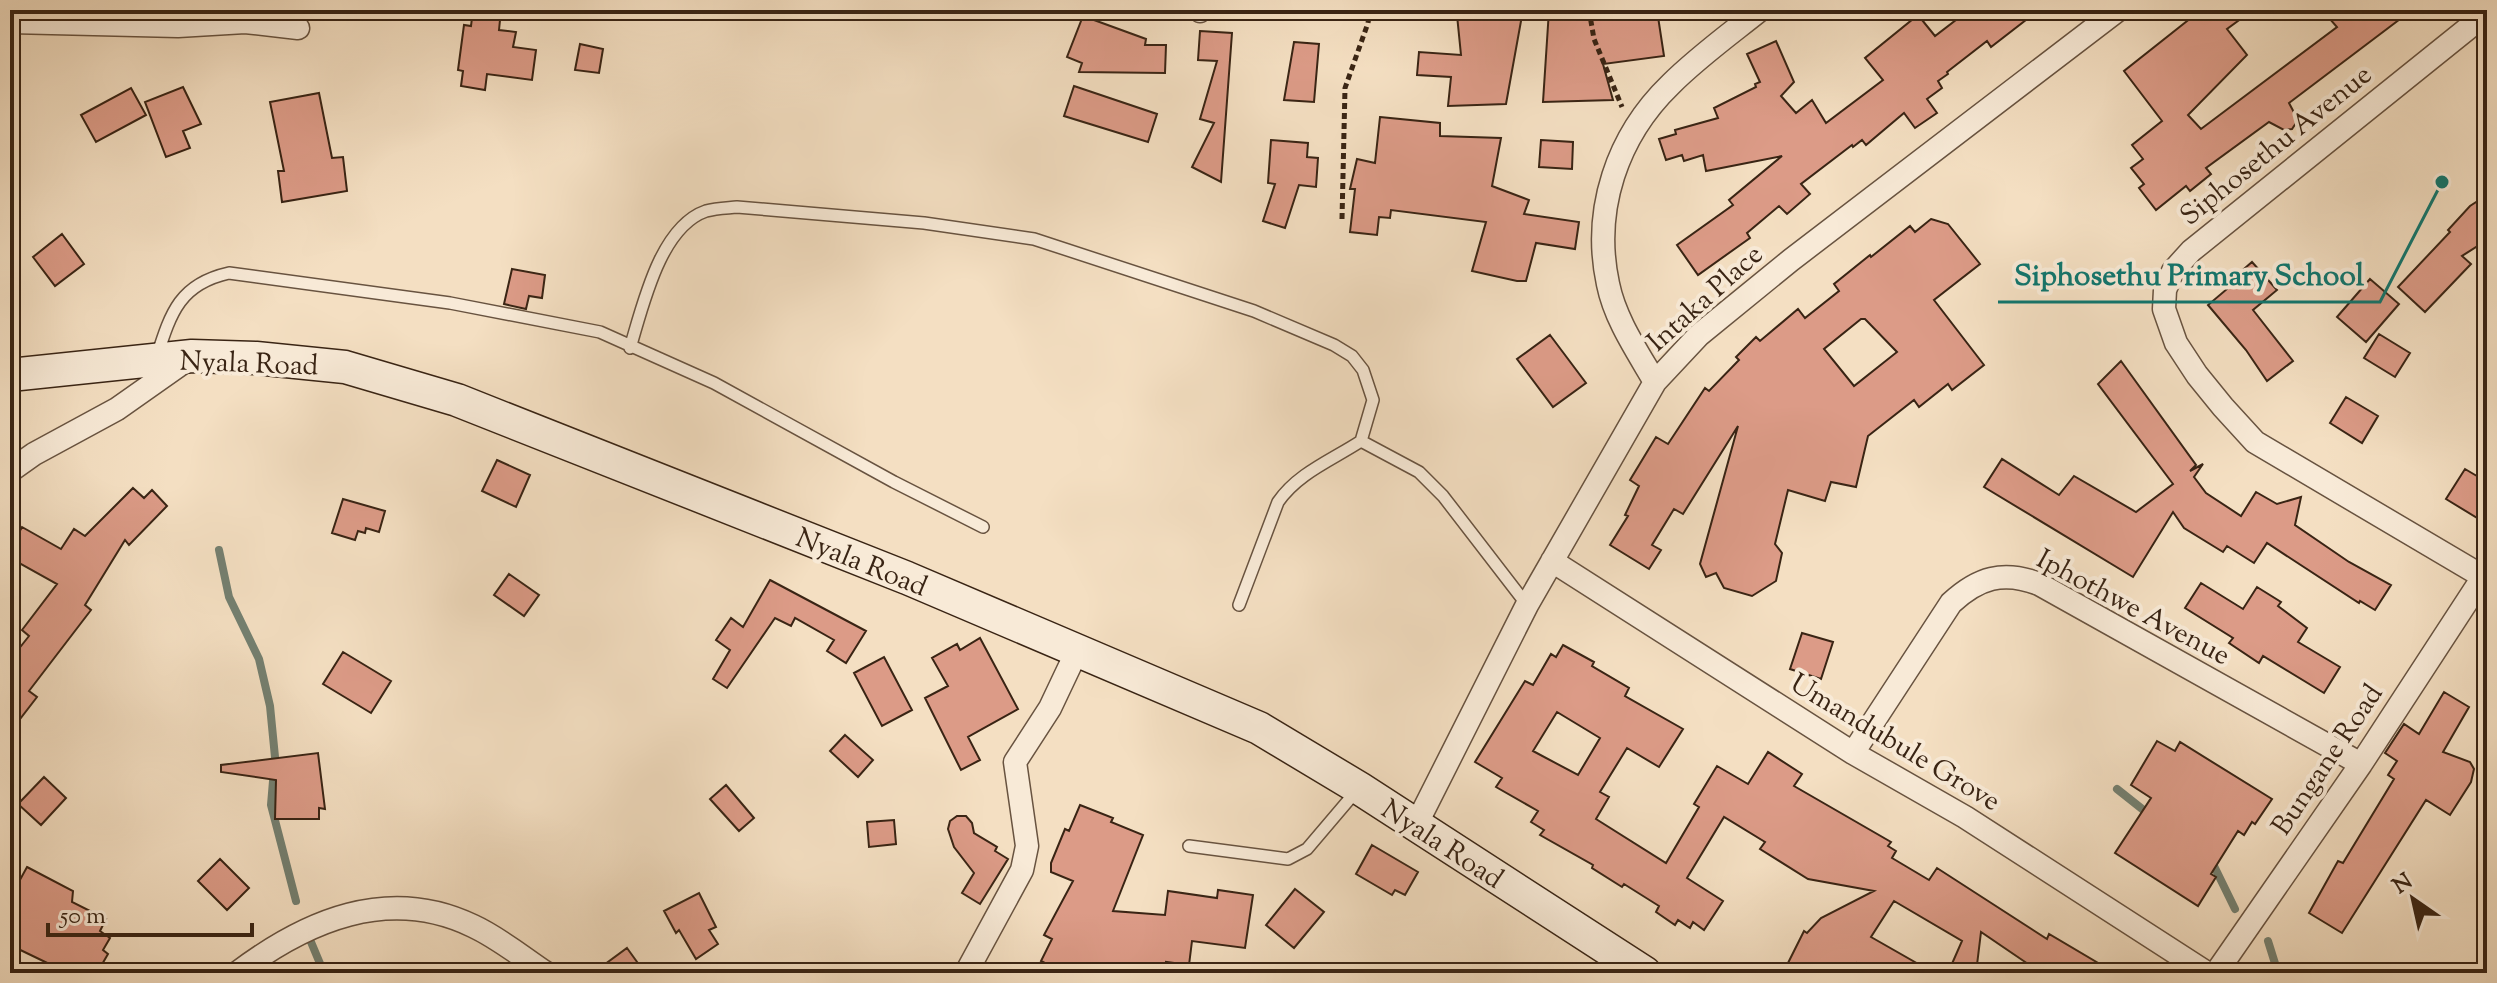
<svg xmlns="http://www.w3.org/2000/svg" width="2497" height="983" viewBox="0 0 2497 983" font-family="'Sorts Mill Goudy',serif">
<rect width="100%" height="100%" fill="#f4dfc2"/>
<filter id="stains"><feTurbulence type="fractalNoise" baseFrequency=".0025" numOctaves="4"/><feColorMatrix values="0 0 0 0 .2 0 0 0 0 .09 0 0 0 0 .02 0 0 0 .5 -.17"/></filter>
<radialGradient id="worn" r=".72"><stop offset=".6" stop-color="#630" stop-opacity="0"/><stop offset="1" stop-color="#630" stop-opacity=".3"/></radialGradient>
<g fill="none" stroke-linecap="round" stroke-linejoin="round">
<path stroke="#748071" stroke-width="8" d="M219,550L229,597L259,659L270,706L275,757L271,805L296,901
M2117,789L2151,816
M2208,862L2214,866L2235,909
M2268,941L2278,973
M311,942L324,973"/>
</g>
<path fill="#dc9b87" stroke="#392414" stroke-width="2" fill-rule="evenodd" d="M473,10H501L499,30L516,32L513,47L536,50L532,80L487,74L485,90L461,86L463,71L458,70L464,25L471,26Z
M1497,10H1523L1506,104L1448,106L1451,77L1417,75L1419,52L1461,55L1457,15Z
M1549,10H1657L1664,56L1603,64L1613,100L1543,102Z
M1969,10H2039L1991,47L1987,41L1947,72L1948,74L1938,81L1942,88L1927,99L1937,113L1915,128L1904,113L1866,145L1862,140L1853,147L1852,145L1801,184L1810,194L1787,214L1779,206L1747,233L1750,238L1698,275L1677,245L1733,205L1729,200L1782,156L1706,171L1703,155L1684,161L1682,155L1666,160L1659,139L1676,134L1675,130L1718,118L1714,108L1756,87L1755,84L1760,82L1747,54L1776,41L1794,82L1781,96L1796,113L1812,100L1826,123L1883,80L1865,58L1918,15L1935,36Z
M2201,10H2253L2227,29L2247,55L2188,115L2201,129L2337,27L2322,10H2412L2289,103L2298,120L2292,129L2284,130L2269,122L2206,168L2211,174L2190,191L2186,186L2156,210L2139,188L2144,184L2131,168L2143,159L2132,145L2162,121L2124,71Z
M1083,16L1146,39L1145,45H1166L1165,73L1079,72L1082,63L1067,57Z
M1200,31L1232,33L1221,182L1192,167L1214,123L1200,119L1217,61L1198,60Z
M1294,42L1319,44L1314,102L1284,100Z
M580,44L603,49L599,73L575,70Z
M1074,86L1157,114L1148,142L1064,116Z
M183,87L201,124L183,131L190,148L166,157L145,102Z
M131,88L146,115L96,142L81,115Z
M319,93L332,158L343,157L347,191L282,202L278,171H284L270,102Z
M1380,117L1440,123V136L1501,138L1492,186L1529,200L1524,214L1579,222L1575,249L1536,243L1526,281H1517L1472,271L1486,222L1391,210L1390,218L1379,217L1377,235L1350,232L1355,189H1350L1357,159L1375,163Z
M1271,140L1308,143L1307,157L1318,158L1316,187L1299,185L1285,228L1263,221L1275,184L1268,183Z
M1541,140L1573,142L1572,169L1539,167Z
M2487,195V240L2462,256L2471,264L2425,312L2398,287L2450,232L2448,230L2470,206Z
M1931,219L1948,224L1980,264L1934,300L1984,365L1952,390L1948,384L1919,407L1914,400L1868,436L1856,487L1831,482L1825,501L1788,490L1775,544L1782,553L1776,581L1752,596L1724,588L1716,573L1706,577L1700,564L1738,426L1683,514L1674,509L1652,545L1661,550L1649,569L1610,545L1628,516L1625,515L1639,486L1630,480L1656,437L1668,444L1705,388L1709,391L1739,360L1736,357L1756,337L1760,341L1798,309L1805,318L1839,291L1834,284L1870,255L1871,257L1910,226L1915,232ZM1861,319H1865L1897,352L1854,386L1824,349Z
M62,234L84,264L55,286L33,257Z
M2252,262L2277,290L2253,310L2293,361L2267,381L2246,350L2208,305L2240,278L2237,275Z
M512,269L545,275L542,298L529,296L526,309L504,304Z
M2370,279L2399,304L2366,342L2337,317Z
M2379,334L2410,353L2395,377L2364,358Z
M1550,335L1586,383L1553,407L1517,359Z
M2121,361L2196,465L2190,471L2203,464L2194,477L2206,493L2241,516L2256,492L2277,504L2301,497L2295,525L2349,562L2391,585L2375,610L2360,601L2359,603L2267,543L2254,563L2227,546L2223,552L2184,528L2173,512L2133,577L1984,487L2002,459L2059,495L2074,476L2136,512L2173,484L2098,384Z
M2346,397L2378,416L2362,443L2330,423Z
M497,460L530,475L516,507L482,491Z
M2465,469L2487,482V524L2446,499Z
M133,488L144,498L152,490L167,506L129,545L125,540L85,605L91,610L29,691L37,697L10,732V660L29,636L22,630L57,584L10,558V549L22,527L61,549L74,529L85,536Z
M343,499L385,511L379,532L366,528L365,533L358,531L355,540L332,533Z
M509,574L539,595L524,616L494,595Z
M770,580L866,631L846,663L827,651L834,640L795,618L791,626L775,618L727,688L713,679L730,650L716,640L731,618L743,627Z
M2201,583L2243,609L2257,587L2281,602L2278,606L2307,628L2298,642L2340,667L2324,693L2263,656L2259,663L2229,643L2233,638L2185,608Z
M1802,633L1833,642L1821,679L1790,669Z
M980,638L1018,709L968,737L980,760L961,770L925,698L948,686L932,658L957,644L960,650Z
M1563,645L1594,662L1592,666L1629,688L1625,696L1683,729L1659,767L1627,748L1600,792L1609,797L1596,819L1666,863L1699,807L1694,804L1717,766L1748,784L1768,752L1802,774L1794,786L1891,842L1888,846L1896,851L1892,858L1929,880L1937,868L2047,939L2049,934L2115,973H2027L2031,966L1981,932L1976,973H1961L1951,966L1962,941L1894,901L1871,937L1934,973H1891L1878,966L1874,972L1857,963L1852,973H1783L1804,931L1807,933L1821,918L1874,891L1808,879L1760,849L1765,842L1724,817L1687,878L1723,901L1704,930L1693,922L1690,928L1678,920L1675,925L1656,912L1659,906L1624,884L1622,887L1592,868L1593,865L1540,835L1544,830L1531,822L1538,811L1496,787L1502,778L1475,762L1525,681L1533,685L1551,654L1556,657ZM1557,712L1600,738L1578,775L1533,751Z
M343,652L391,681L371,713L323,684Z
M884,657L912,710L882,726L854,673Z
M2444,692L2469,707L2443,752L2470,762L2474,769L2471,782L2450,815L2426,800L2342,933L2309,913L2338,861L2343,863L2394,779L2388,775L2397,761L2385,753L2404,724L2419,734Z
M845,735L873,760L858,777L830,751Z
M2157,741L2175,751L2180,742L2272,799L2255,824L2252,822L2244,835L2238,831L2211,874L2216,877L2198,906L2115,853L2151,798L2131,785Z
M318,753L325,809L319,808V819H275L276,780L221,772V765Z
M44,777L66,798L41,825L18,804Z
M726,785L754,818L739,831L710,799Z
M1080,805L1113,818L1111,822L1143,835L1113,911L1165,915L1168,891L1217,898L1218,890L1253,895L1245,948L1192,941L1189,965L1166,962L1165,973H1064L1041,961L1052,939L1044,935L1073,881L1051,872V863L1065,829L1069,831Z
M957,816H966L972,823L974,833L997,847L995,851L1008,859L980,904L962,893L974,873L954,847L948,829L950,821Z
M894,820L896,844L869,847L867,822Z
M1372,845L1418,872L1405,895L1395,890L1392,895L1356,874Z
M220,859L249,888L227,910L198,881Z
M27,867L73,891L72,902L106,919L100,931L110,938L103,950L108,954L97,973H68L10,945V898Z
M1295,889L1324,912L1294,948L1266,925Z
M699,893L716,927L709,930L718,944L696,959L679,930L676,933L664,911Z
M627,948L645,973H593Z"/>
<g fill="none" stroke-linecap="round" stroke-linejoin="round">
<defs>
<path id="lane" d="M630,348C643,305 660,227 706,211C716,208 727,208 737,207L924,223L1034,239L1254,311L1334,345L1352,356L1363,370L1373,400L1361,441C1332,460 1298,473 1278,502L1239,605
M157,356C171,312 180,284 229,273L450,303L600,332L714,383L894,482L983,527
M1361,441L1419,472L1443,496L1527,605
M1189,846L1288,859L1307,849L1358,789"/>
<path id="street" d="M1200,11V10
M2487,13L2191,251L2173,271L2165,290L2164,309L2176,343L2197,375L2223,407L2255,442L2487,579
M10,22L178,26L245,22L298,28
M1655,382C1637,351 1615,319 1608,284C1592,210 1617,136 1671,84C1698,57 1730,34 1760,10
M10,471L34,454L117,409L188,359
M1552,561L1853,753L1965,817L2207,973
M1853,753L1951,603C1978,578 2003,570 2039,584L2361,764
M1416,825L1527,605L1655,382L1699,335L1791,260L2118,10
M237,973C306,921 388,885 473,926C499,938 522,957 546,973
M966,973L1022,870L1027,846L1015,762L1050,708L1077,651
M2216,973L2361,764L2483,577"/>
<path id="secondary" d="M10,375L192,356L256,358L345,367L457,400L907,578L1259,728L1359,788L1645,973"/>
</defs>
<use href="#lane" stroke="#685340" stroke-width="14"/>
<use href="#street" stroke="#685340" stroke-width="25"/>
<use href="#secondary" stroke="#392414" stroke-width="35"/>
<path stroke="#392414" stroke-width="5" stroke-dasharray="6 4" stroke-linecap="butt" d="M1589,10L1594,39L1622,107
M1342,219L1345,88L1368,23L1370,10"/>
<use href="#lane" stroke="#f8ead7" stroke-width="11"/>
<use href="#street" stroke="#f8ead7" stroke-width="22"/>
<use href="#secondary" stroke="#f8ead7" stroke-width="32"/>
</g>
<g text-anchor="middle" stroke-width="8" stroke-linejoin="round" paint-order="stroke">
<g font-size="28" fill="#392414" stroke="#f8ead7">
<text transform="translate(2275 144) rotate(-39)" y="10">Siphosethu Avenue</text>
<text transform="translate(1704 297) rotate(-42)" y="10">Intaka Place</text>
<text transform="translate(249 362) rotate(2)" y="10">Nyala Road</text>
<text transform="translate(862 561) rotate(22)" y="10">Nyala Road</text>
<text transform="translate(2134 606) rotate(28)" y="10">Iphothwe Avenue</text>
<text transform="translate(1896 741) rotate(31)" y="10">Umandubule Grove</text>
<text transform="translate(2326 759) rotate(-56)" y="10">Bungane Road</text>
<text transform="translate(1443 843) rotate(33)" y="10">Nyala Road</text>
</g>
</g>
<path fill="none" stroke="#0f766e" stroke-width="3" d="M2442 182L2380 302H1998"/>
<circle fill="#0f766e" stroke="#f8ead7" stroke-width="3" cx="2442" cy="182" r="8"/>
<g font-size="30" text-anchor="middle" font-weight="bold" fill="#0f766e" stroke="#f8ead7" stroke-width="8" stroke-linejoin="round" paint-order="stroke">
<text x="2189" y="285">Siphosethu Primary School</text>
</g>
<rect width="2497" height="983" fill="none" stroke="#f4dfc2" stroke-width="40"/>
<rect x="12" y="12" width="2473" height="959" fill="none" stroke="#392414" stroke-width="4"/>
<rect x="20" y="20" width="2457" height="943" fill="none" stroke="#392414" stroke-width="2"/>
<g transform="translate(2413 899) rotate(326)" stroke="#f8ead7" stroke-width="6" paint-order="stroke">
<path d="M0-6L14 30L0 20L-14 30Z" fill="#392414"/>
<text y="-12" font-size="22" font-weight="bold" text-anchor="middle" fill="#392414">N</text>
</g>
<path d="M48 923v12h204v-12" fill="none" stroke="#392414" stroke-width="4"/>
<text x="60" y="923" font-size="24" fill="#392414" stroke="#f8ead7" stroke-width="6" paint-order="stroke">50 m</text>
<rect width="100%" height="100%" filter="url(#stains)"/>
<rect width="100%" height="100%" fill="url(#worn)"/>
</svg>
